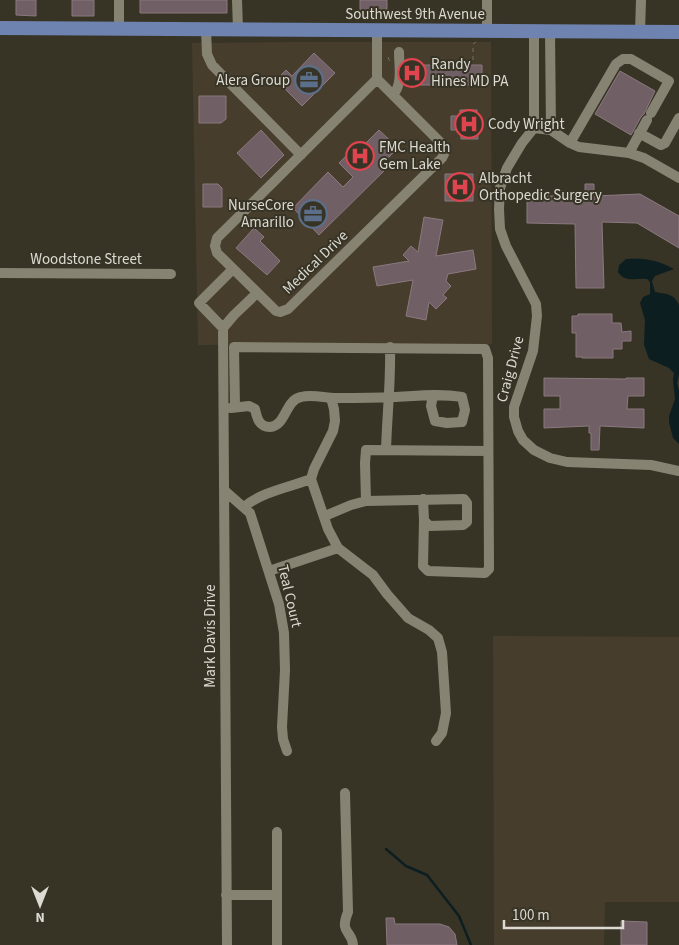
<svg xmlns="http://www.w3.org/2000/svg" width="679" height="945" viewBox="0 0 679 945" font-family="'Source Sans 3',sans-serif">
<rect width="100%" height="100%" fill="#373426"/>
<path fill="#463d2c" d="M298,42H491L492,344L198,345L192,43Z
M493,636L679,637V902H605L604,945H494Z"/>
<path fill="#0d1e21" d="M626,259C643,257 660,261 674,269L655,276L652,281L655,292C665,294 674,293 679,305V375L677,383L679,391V444L673,438L669,422V416L675,399L673,380L674,373L669,368L649,359L644,345L645,320L640,303L643,297L650,294V282L647,279C636,278 625,283 618,272L619,265Z"/>
<g fill="none" stroke-linecap="round" stroke-linejoin="round">
<path stroke="#0d1e21" stroke-width="2.5" d="M386,849L406,866L427,875L459,916L471,945"/>
</g>
<path fill="#705f64" stroke="#8b797f" d="M16,0H36V16L16,15Z
M72,0H94V16H72Z
M140,0H227V13H140Z
M360,0H387V10H360Z
M314,53L335,73L302,106L276,80L286,70L292,76Z
M406,65H482V85H412V83H406Z
M620,71L655,91L644,114L641,117L631,135L595,114Z
M199,96H226V119L221,123H199Z
M460,110H477L478,139H461V130H451V116H460Z
M261,130L284,155L261,178L237,153Z
M379,130L398,148L383,163L387,168L319,235L293,208L328,172L343,187L353,177L339,163L357,145L358,147L362,143L364,145Z
M445,174H473V201H445Z
M203,184H218L222,188V207H203Z
M585,184H594V196L640,194L679,216V248L637,223L602,222L604,288H576L575,224L527,223V196H585Z
M424,217L443,220L436,256L473,250L476,269L448,274L446,281L451,286L443,295L447,298L436,309L429,302L426,320L406,316L413,280L377,286L373,267L409,261L403,255L411,246L418,252Z
M254,228L264,237L260,241L280,261L267,275L236,248Z
M578,314H612V323H621L622,332L631,331V341H622V349H613V358H582V357H576V333H572V316H578Z
M544,378L626,379V378H644V396H628L627,409H644V428L600,426L599,450H591V433H589V426L544,428V409H560V396H544Z
M386,918H394L395,924H440L449,927L455,934L457,945H387Z
M621,921L647,922V945H621Z"/>
<g fill="none" stroke-linecap="round" stroke-linejoin="round">
<path stroke="#737064" stroke-width="1" stroke-dasharray="4 4" stroke-linecap="butt" d="M388,57L390,62
M473,60V44L476,42"/>
<path stroke="#878373" stroke-width="10" d="M119,0V29
M237,0L238,29
M206,29L207,54L212,65L301,155
M377,30V79L217,238L215,246L217,253L276,311L280,312L288,309L442,158L444,154L441,143L377,79
M487,30V0
M534,31V128L522,143L507,168L500,188L499,209L500,229L506,246L536,304L537,316L533,351L514,407V417L518,431L523,440L534,450L550,458L567,462L651,465L679,471
M550,31L551,130
M640,32L641,0
M393,95C403,84 399,66 399,52
M534,128L551,130L570,143L579,147L629,153L644,158L679,178
M639,133L661,145L665,143L679,118
M570,143L616,64L623,59H631L669,81L651,113
M629,153L647,120
M0,273L171,274
M223,328L199,303L233,269
M331,398L334,409L335,421L333,431L314,469L311,479L328,529L338,548L373,575L387,594L408,618L429,630L438,638L442,652L446,713L442,733L436,741
M235,407L234,347L485,349L488,358L489,569L485,573L428,571L423,566L424,520
M231,408L249,406L255,409C257,418 259,427 270,427C286,426 285,400 301,397C312,394 325,398 336,398C355,398 374,398 393,397C416,396 439,393 462,397L465,410L462,422L447,423L435,421L431,406L433,395
M386,450C387,415 391,382 390,347
M225,491L250,513L279,604L284,633L285,670L282,727L283,739L287,751
M366,501L365,463L366,450L488,451
M244,507C261,492 290,487 311,479
M325,516L351,505L366,501L464,499L467,503V522L463,525L429,526L424,520L423,499
M269,571L338,548
M345,793L348,912C339,934 352,930 353,945
M277,832V895
M226,895H277V945
M227,945L223,328L234,315L257,293"/>
<path stroke="#6e83b0" stroke-width="14" d="M0,28L679,32"/>
</g>
<defs>
<symbol id="hospital-ring" viewBox="-11 -11 22 22"><circle r="9.5" fill="#373426" stroke="#e0444e" stroke-width="1.5"/><path d="M-5-5h3v3.5h4V-5h3V5h-3V1.5h-4V5h-3Z" fill="#e0444e"/></symbol>
<symbol id="office-ring" viewBox="-11 -11 22 22"><circle r="9.5" fill="#373426" stroke="#5c6f8a" stroke-width="1.5"/><path d="M-6-3h4V-5.5h4V-3h4V5H-6ZM-1-4.5V-3h2v-1.5ZM-6 0V1H6V0Z" fill="#5c6f8a"/></symbol>
</defs>
<g fill-rule="evenodd">
<use href="#hospital-ring" x="396" y="57" width="32" height="32"/>
<use href="#office-ring" x="293" y="64" width="32" height="32"/>
<use href="#hospital-ring" x="453" y="108" width="32" height="32"/>
<use href="#hospital-ring" x="344" y="140" width="32" height="32"/>
<use href="#hospital-ring" x="444" y="171" width="32" height="32"/>
<use href="#office-ring" x="297" y="198" width="32" height="32"/>
</g>
<g text-anchor="middle" stroke-width="4" stroke-linejoin="round" paint-order="stroke">
<g font-size="15" fill="#dcdad2" stroke="#373426">
<text x="415" y="19">Southwest 9th Avenue</text>
<text x="86" y="264">Woodstone Street</text>
<text transform="translate(315 262) rotate(-44)" y="5">Medical Drive</text>
<text transform="translate(510 369) rotate(-75)" y="5">Craig Drive</text>
<text transform="translate(290 596) rotate(77)" y="5">Teal Court</text>
<text transform="translate(210 636) rotate(-90)" y="5">Mark Davis Drive</text>
</g>
<g font-size="15" fill="#dcdad2" stroke="#373426" text-anchor="start">
<text x="431" y="69">Randy<tspan x="431" dy="17">Hines MD PA</tspan></text>
<text x="290" y="85" text-anchor="end">Alera Group</text>
<text x="488" y="129">Cody Wright</text>
<text x="379" y="152">FMC Health<tspan x="379" dy="17">Gem Lake</tspan></text>
<text x="479" y="183">Albracht<tspan x="479" dy="17">Orthopedic Surgery</tspan></text>
<text x="294" y="210" text-anchor="end">NurseCore<tspan x="294" dy="17">Amarillo</tspan></text>
</g>
</g>
<g transform="translate(40 905) rotate(180)" stroke="#373426" stroke-width="4" paint-order="stroke">
<path d="M0-4L9 19L0 12L-9 19Z" fill="#dcdad2"/>
<text y="-8" font-size="14" font-weight="bold" text-anchor="middle" fill="#dcdad2">N</text>
</g>
<path d="M504 920v8h119v-8" fill="none" stroke="#dcdad2" stroke-width="2.5"/>
<text x="512" y="920" font-size="15" fill="#dcdad2" stroke="#373426" stroke-width="4" paint-order="stroke">100 m</text>
</svg>
